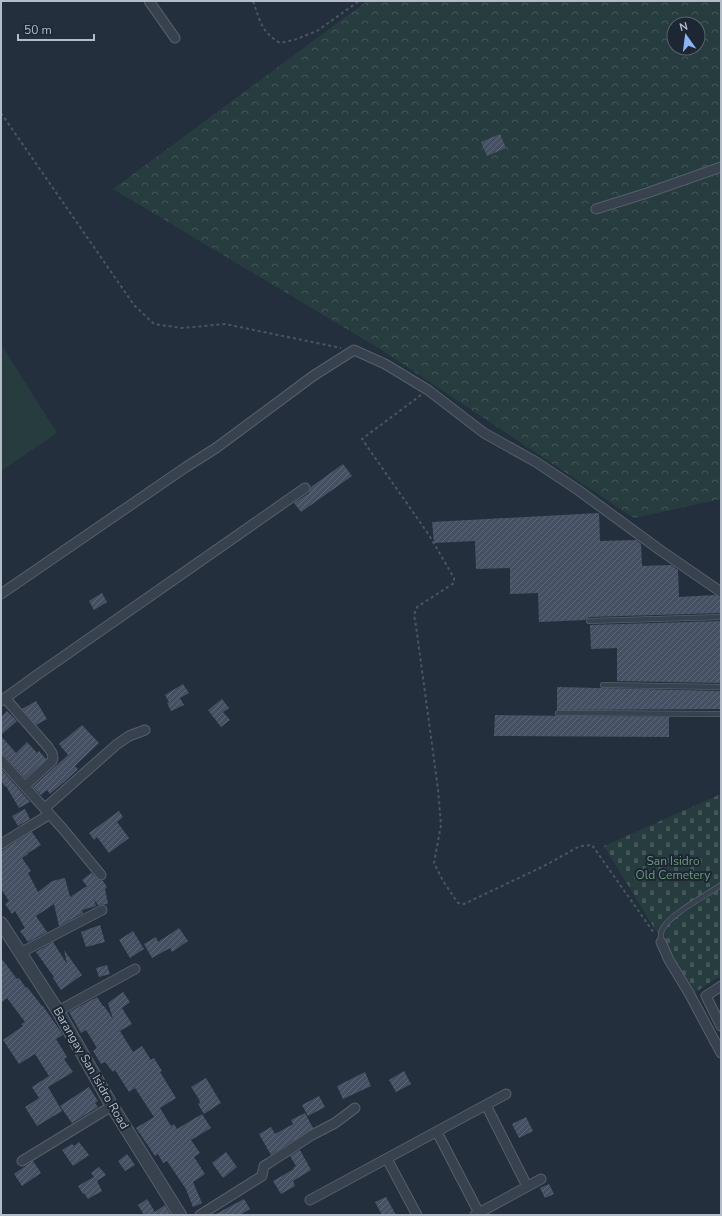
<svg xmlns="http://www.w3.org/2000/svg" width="722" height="1216" viewBox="0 0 722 1216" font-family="'Nunito Sans',sans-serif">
<defs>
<pattern id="cemetery-stones" width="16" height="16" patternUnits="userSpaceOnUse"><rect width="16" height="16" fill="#263c3f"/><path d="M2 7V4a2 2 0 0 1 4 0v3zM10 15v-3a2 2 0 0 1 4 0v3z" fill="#435659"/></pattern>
<pattern id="park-crowns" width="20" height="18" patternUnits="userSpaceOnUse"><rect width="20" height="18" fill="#263c3f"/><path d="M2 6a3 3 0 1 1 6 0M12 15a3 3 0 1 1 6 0" fill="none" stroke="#435659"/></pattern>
<pattern id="building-hatch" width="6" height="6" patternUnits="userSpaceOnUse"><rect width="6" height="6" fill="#455162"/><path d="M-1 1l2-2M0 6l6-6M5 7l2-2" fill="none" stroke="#5d6877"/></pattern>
</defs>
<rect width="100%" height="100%" fill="#242f3e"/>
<path fill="#263c3f" d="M1,344L57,433L1,471Z"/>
<path fill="url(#cemetery-stones)" d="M721,794V976L694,993L604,846Z"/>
<path fill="url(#park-crowns)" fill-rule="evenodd" d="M367,1H721V499L634,518L380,349L113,189ZM674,24H698V48H674Z"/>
<path fill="url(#building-hatch)" d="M500,134L506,148L487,156L481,142Z
M343,464L352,476L301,512L294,503L309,493L311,487Z
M599,513L600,541L636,540L641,544L642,566L671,565L678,570L679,597L715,595L721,598V613L589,617L585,620L539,622L538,593L510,594V568L476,569L475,541L434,543L432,522Z
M102,593L107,602L94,610L89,601Z
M721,621V683L617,681V648L591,649L590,625Z
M183,684L189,693L180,698L184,705L171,711L167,703L169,702L165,695Z
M557,687L721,691V709L557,710Z
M222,699L229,708L223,712L230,720L221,727L208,710Z
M36,701L47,719L36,725L22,709Z
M7,711L17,721L1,735V717Z
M495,715L669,717V737L494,736Z
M82,725L99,743L75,766L78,769L63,783L50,794L47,790L41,795L33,787L68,755L59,744Z
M1,736L16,753L27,742L37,753L39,751L46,759L25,778L5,756L1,754Z
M1,769L30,802L19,808L6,786L5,787L1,780Z
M25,809L30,819L18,826L12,816Z
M119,811L123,817L117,822L129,838L109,853L97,837L94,840L89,833Z
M32,832L41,845L28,853V854L22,858L31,871L28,873L38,892L52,881L65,878L70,897L87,886L82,880L91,873L99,880L103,881L107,887L105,889L108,904L98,905L94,899L96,906L82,910L83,913L59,926L54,904L36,916L47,932L28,942L20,931L25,928L15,911L12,914L5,904L9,901L1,889V851Z
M100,925L105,942L86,947L81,932Z
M179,928L188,941L172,952L170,948L152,958L144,944L156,937L158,942Z
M133,931L144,949L130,958L119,940Z
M53,942L67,964L64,950L82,975L61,990L53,978L54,977L36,952Z
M1,958L17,979L19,978L26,988L27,987L42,1006H43L59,1029L63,1035L56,1039L67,1057L64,1059L73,1072L48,1087L62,1111L37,1126L25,1107L39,1098L32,1087L49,1076L35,1054L19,1064L3,1040L23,1026L21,1024L25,1022L7,998L1,1003Z
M107,965L110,974L99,977L96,968Z
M123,992L130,1002L122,1008L132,1024L120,1031L133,1052L142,1046L151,1060L154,1058L162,1071L160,1072L176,1098L160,1108L171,1126L174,1124L177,1129L202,1114L211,1128L191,1140L200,1153L194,1157L205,1174L193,1182L202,1203L193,1207L186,1189L167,1161L163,1163L158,1154L155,1156L136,1128L154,1117L135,1088L129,1092L115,1070L113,1072L105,1062L101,1064L93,1051L97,1048L86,1030L81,1033L69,1012L97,997L103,1006H104L113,1019L108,1003Z
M404,1071L411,1084L396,1092L389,1080Z
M365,1072L371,1086L343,1099L337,1086Z
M206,1078L221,1103L204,1114L198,1104L200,1103L199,1099L191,1087Z
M89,1087L98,1101L95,1103L98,1107L72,1123L60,1106Z
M319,1096L325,1107L308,1116L302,1105Z
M305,1113L313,1128L271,1155L259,1134L271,1127L275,1134L293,1124L291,1120Z
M526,1117L533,1131L519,1138L512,1124Z
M79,1142L89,1155L73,1166L62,1150L72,1144L74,1146Z
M300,1150L311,1170L293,1181L295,1186L281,1194L273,1181L294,1169L293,1168L296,1166L290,1156Z
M226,1152L237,1167L223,1178L212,1163Z
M127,1154L135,1165L125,1171L118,1161Z
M33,1161L41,1173L22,1186L14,1174Z
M99,1167L106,1175L97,1181L102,1191L88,1199L84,1193L83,1194L78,1186L94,1177L91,1173Z
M549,1184L554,1194L545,1198L540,1188Z
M386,1197L396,1215H382L375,1202Z
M147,1199L155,1212L165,1205L171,1215H144L138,1205Z
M244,1199L250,1209L240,1215H214Z"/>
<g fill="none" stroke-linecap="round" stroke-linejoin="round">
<defs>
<path id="service" d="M589,621L721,617
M603,685L721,687
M558,713L721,714
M661,942C661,938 660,934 662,930C668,915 707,895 721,885"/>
<path id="minor" d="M149,1L175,38
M596,209L647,193L721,167
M1,594L186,467L216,448L313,376L354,350L385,364L428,390L484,433L536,462L578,490L660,550L721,592
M5,698L48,747L52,753L53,758L52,761L25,786
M1,701L37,675L305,488
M1,760L63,829L101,875
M45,808L116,745L129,736L145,730
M1,844L50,814
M661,942L669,960L689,993L721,1053
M20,953L102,910
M721,986L706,996L721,1026
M58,1011L135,969
M486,1105L527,1186
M437,1132L479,1213
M387,1159L417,1215
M22,1161L112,1106
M310,1200L506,1094
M200,1215L262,1176L264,1166L269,1163L312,1135L335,1123L355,1108
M475,1215L541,1179"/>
<path id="tertiary" d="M1,923L58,1011L112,1106L180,1215"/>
</defs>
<use href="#service" stroke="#565f6c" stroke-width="6"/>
<use href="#minor" stroke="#565f6c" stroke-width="11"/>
<use href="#tertiary" stroke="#565f6c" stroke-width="14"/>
<path stroke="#44595c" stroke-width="2" stroke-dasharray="3 3" stroke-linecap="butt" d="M253,1C260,20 261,32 280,43L294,40L317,31L359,1
M1,113L134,305L154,324L182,328L225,324L341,348
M421,395L362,439L429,535L454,578V583L417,607L414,615L416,626L438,789L441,825L434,863L443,881L458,903L464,904L544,866L580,846L592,845L654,933"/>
<use href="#service" stroke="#38414e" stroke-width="4.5"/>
<use href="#minor" stroke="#38414e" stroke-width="9"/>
<use href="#tertiary" stroke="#38414e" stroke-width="12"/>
</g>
<g text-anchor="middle" stroke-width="4" stroke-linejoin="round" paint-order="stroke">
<g font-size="12" fill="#6b9a76" stroke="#1d2633">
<text x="673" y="865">San Isidro<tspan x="673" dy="14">Old Cemetery</tspan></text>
</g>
<g font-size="12" fill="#b4bcc9" stroke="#1d2633">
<text transform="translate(91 1068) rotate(60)" y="4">Barangay San Isidro Road</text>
</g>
</g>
<rect width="722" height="1216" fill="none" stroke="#b4bcc9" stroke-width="4"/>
<g transform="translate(686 36) rotate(346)"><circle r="19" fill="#1d2633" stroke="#59626f"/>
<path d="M0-3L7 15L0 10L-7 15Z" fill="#8ab4f8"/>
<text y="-6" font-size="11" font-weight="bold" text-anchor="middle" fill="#b4bcc9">N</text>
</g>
<path d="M18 34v6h76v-6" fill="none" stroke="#b4bcc9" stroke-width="2"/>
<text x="24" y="34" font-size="12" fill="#b4bcc9" stroke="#1d2633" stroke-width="3" paint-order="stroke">50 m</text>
</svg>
